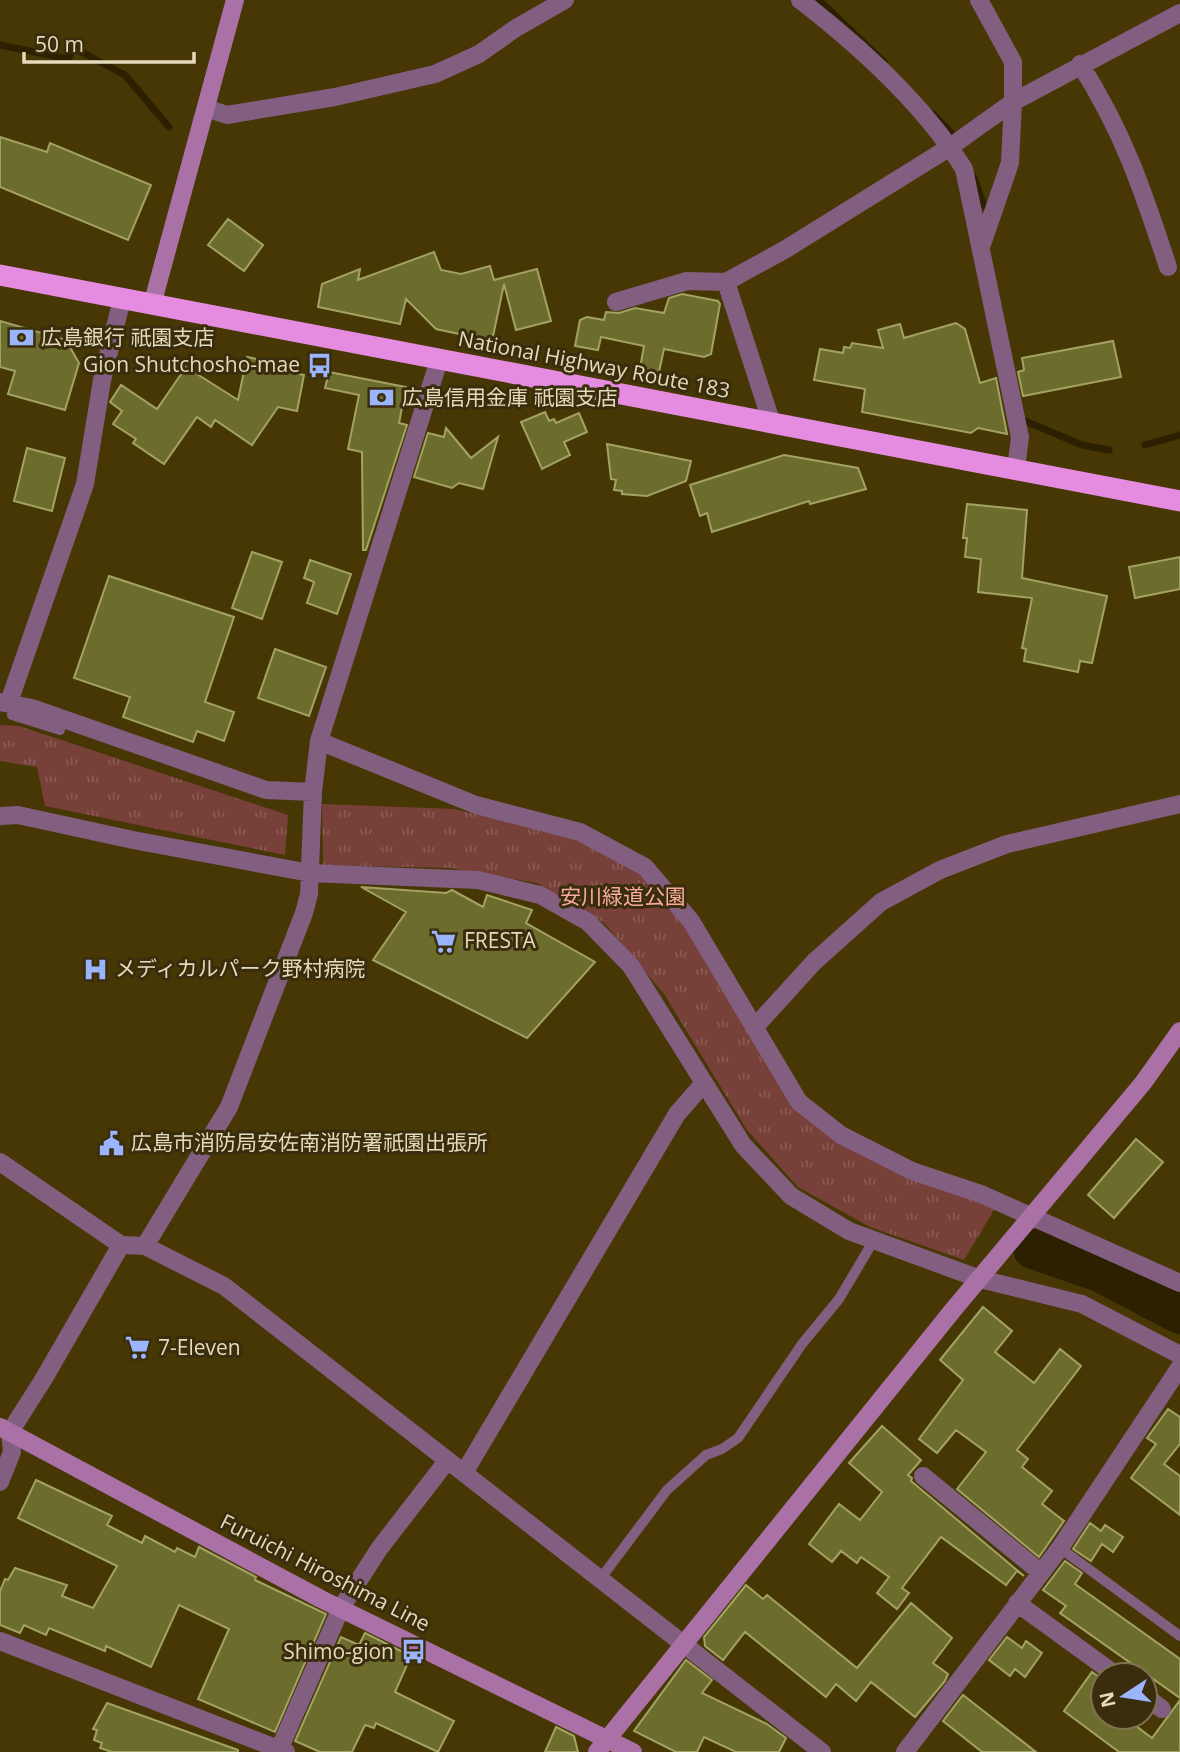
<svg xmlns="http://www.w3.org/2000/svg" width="1180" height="1752" viewBox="0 0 1180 1752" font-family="'Open Sans','Noto Sans JP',sans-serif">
<defs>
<pattern id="grass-tufts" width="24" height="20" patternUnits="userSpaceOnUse" patternTransform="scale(1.75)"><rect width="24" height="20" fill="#774038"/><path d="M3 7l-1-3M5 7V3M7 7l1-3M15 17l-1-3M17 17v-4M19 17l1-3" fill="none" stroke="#8a5b53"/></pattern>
</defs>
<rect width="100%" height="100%" fill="#473704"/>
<path fill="url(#grass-tufts)" d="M0,725L19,726L288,815L285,855L45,806L37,767L0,761Z
M322,804L454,809L567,836L644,871L700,948L794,1104L995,1208L964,1260L870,1227L798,1187L747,1130L664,994L604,923L537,883L450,868L323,865Z"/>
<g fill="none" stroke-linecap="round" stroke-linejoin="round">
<path stroke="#2c2000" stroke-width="7" d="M819,0L884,62
M0,45L68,59L74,48L125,75L169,127
M933,114L955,137
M974,178L984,206
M1025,421L1082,445L1109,450
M1145,445L1180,435"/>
<path stroke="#2c2000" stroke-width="40" d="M1033,1249L1100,1272L1180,1314"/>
</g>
<path fill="#6c6c2d" stroke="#a2a363" stroke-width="2" d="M0,137L47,152L50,143L151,185L128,240L0,187Z
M228,219L263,245L244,271L208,245Z
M434,252L441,270L461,274L490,266L494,280L537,269L551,321L516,330L504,284L492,341L436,329L406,299L400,324L318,307L322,284L360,269L358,280Z
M682,294L718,301L720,304L711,354L704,357L664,349L659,372L640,368L644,346L601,337L598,350L575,346L580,320L587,317L604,320L606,312L619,313L635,308L664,313L669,298Z
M0,321L66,340L79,363L65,410L8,394L15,371L0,367Z
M956,323L965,329L980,383L996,378L1007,434L978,428L971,433L862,412L865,389L814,380L820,349L843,353L844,347L850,348L852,343L883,348L878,330L900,324L904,338Z
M1113,341L1121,377L1023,396L1018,372L1024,370L1022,358Z
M247,357L271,362L270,368L304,375L297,411L278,407L252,445L215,420L211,427L197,417L164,464L133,443L136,439L113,424L122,411L110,402L121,385L157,409L186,367L238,400Z
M329,372L406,387L399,423L407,425L366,550H363L362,452L348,449L359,395L325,388Z
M545,412L549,421L554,419L556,423L579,413L587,432L564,442L570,455L542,469L521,422Z
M446,428L471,458L498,437L483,489L459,483L452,488L414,477L428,433L444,437Z
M607,444L691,461L686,481L647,496L622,494V491L614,490L616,480L611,479Z
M27,448L65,458L52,511L14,501Z
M784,455L858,468L866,489L810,504L809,501L712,532L707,513L700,516L690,485Z
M967,504L1027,510L1022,578L1107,596L1092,663L1080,661L1078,672L1024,661L1026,649L1022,648L1032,598L978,592L981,559L965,557L967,538H963Z
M252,552L282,562L262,619L232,608Z
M1180,557V589L1135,598L1129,567Z
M310,560L351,574L337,614L307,603L314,582L304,578Z
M109,576L234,617L205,702L234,712L224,741L197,731L193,742L123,717L130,697L74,678Z
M275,649L326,667L309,716L258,698Z
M361,887L446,893L452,890L483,907L487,895L532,910L526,923L595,962L527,1038L373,960L406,912Z
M1136,1139L1163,1162L1114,1218L1088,1195Z
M983,1307L1012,1331L995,1352L1034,1383L1060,1349L1081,1366L1017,1450L1028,1459L1022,1467L1052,1491L1042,1504L1064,1521L1039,1557L957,1489L986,1452L956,1430L937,1453L919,1439L963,1380L940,1360Z
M1168,1409L1180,1417V1444L1164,1464L1180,1476V1515L1131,1478L1156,1444L1147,1438Z
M882,1426L921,1460L908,1475L912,1478L911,1481L1024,1576L1017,1571L1006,1585L941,1537L902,1588L909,1593L897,1609L877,1593L889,1577L861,1557L857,1563L841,1551L832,1562L809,1544L839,1504L860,1520L882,1492L849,1463Z
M36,1480L112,1516L107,1525L142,1543L145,1536L175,1552L177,1548L195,1557L199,1547L256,1577L255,1580L326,1614L275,1732L198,1699L229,1629L179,1605L151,1667L106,1646L105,1651L49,1628L46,1635L24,1625L20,1633L0,1625V1591L5,1579L8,1580L15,1568L67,1585L62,1596L93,1608L117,1566L18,1518Z
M1090,1523L1101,1531L1105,1525L1123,1537L1113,1552L1102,1544L1091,1561L1073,1549Z
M1065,1561L1082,1573L1075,1584L1180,1659V1698L1060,1613L1066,1606L1043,1590Z
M746,1585L763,1599L767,1595L857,1668L911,1603L952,1638L933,1663L948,1674L945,1681L915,1717L871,1682L856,1701L836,1684L826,1697L745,1632L723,1660L705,1646L704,1637Z
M365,1633L411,1656L395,1692L454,1721L438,1752L376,1723L374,1728L365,1725L352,1752H320L295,1741L341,1637L359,1645Z
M1007,1637L1022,1648L1026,1641L1042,1653L1025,1677L1015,1669L1010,1676L989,1660Z
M686,1660L712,1680L702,1693L767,1724L786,1738L779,1752H736L704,1737L697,1752H676L634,1731Z
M1092,1672L1103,1680V1717H1124L1152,1738L1180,1700V1752H1119L1064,1711Z
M963,1695L1036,1752H982L943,1721Z
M107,1703L238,1750V1752H112L100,1748L102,1743L94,1740L97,1730L93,1729Z
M556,1727L574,1736L578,1752H545Z"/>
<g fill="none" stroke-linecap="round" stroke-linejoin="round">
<path stroke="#825e80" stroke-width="10" d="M12,715L60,730
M1060,1548L1180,1636
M601,1578L667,1490L706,1455L722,1449L738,1438L802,1344L839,1299L874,1240"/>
<path stroke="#825e80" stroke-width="18" d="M800,0C858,45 925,106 964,169L1020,437L1016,469
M979,0L1013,62V102L1010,163L982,244
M1080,64C1124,133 1143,191 1168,267
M206,108L227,115L335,97L435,74L479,54L516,28L565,0
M726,282L786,249L950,147L1013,102L1180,13
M616,302L687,281L726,282L772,424
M0,702L32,708L266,790L313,792
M9,702L85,484L102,380L122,299
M319,741L476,805L580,832L645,867L691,921L799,1102L841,1135L912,1171L981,1194L1180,1283
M0,816L18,815L133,840L310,873L478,880L540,895L588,922L631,966L743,1145L791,1196L849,1231L980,1279L1082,1304L1180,1355
M754,1028L814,962L881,902L940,870L1007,844L1180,804
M0,1162L121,1245L145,1246L224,1286L822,1752
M145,1246L229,1107L304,913L309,894L313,792L319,741L439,360
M464,1473L677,1114L704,1083
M923,1476L1039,1571
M0,1482L12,1452L10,1432L43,1380L121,1245
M1017,1603L1116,1675
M0,1641L286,1752
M1145,1696L1162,1709
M278,1752L341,1608L379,1549L447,1461
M905,1752L1060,1548L1180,1367"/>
<path stroke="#aa71a7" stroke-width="18" d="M152,305L235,0
M0,1427L321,1599L633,1752
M597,1752L953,1310L1143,1083L1180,1031"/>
<path stroke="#e58ce0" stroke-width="21" d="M0,275L1180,501"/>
</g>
<defs>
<symbol id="bank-bare" viewBox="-9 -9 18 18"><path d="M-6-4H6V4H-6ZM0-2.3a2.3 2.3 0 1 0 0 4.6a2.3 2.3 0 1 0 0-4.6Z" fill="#9bb5fd" stroke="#392d0d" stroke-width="2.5" paint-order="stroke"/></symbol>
<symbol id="bus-bare" viewBox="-9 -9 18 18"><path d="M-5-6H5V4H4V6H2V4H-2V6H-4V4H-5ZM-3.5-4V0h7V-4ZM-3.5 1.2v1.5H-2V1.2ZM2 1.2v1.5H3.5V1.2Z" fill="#9bb5fd" stroke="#392d0d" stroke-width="2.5" paint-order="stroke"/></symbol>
<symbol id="supermarket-bare" viewBox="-9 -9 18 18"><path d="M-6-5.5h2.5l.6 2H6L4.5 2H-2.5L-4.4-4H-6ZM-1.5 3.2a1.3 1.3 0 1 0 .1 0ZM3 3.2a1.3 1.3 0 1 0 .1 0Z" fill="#9bb5fd" stroke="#392d0d" stroke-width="2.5" paint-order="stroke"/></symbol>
<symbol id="hospital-bare" viewBox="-9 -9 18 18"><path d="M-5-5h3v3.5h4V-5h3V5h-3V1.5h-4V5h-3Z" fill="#9bb5fd" stroke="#392d0d" stroke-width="2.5" paint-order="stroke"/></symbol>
<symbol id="civic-bare" viewBox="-9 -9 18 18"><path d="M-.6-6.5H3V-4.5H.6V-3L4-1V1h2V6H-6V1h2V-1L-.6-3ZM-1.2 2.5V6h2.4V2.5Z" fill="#9bb5fd" stroke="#392d0d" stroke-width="2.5" paint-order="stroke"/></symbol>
</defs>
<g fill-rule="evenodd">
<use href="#bank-bare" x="4" y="320" width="35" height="35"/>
<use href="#bus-bare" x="302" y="348" width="35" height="35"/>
<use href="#bank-bare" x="364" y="380" width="35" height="35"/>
<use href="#supermarket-bare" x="426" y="924" width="35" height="35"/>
<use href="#hospital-bare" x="78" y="952" width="35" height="35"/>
<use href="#civic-bare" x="94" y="1126" width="35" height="35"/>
<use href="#supermarket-bare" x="120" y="1330" width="35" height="35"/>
<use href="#bus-bare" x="396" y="1634" width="35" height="35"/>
</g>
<g text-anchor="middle" stroke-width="6" stroke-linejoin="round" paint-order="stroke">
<g font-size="21" fill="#e6dabc" stroke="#392d0d" text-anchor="start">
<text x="41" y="345">広島銀行 祇園支店</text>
<text x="300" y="372" text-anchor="end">Gion Shutchosho-mae</text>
<text x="402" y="405">広島信用金庫 祇園支店</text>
<text x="464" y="948">FRESTA</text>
<text x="115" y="976">メディカルパーク野村病院</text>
<text x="131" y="1150">広島市消防局安佐南消防署祇園出張所</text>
<text x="158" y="1355">7-Eleven</text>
<text x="394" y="1659" text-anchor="end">Shimo-gion</text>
</g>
<g font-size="21" fill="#e6dabc" stroke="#392d0d">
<text transform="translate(594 365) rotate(11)" y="7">National Highway Route 183</text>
<text transform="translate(325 1573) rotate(27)" y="7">Furuichi Hiroshima Line</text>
</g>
<g font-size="21" fill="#f9aa9d" stroke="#392d0d">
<text x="623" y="904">安川緑道公園</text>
</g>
</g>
<g transform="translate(1124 1696) rotate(258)"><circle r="33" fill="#392d0d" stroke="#7e7253" stroke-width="2"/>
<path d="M0-5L12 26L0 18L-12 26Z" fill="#9bb5fd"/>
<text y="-10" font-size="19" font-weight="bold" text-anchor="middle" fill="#e6dabc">N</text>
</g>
<path d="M24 52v10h170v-10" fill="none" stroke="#e6dabc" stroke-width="3.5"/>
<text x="35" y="52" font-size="21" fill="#e6dabc" stroke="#392d0d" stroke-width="5" paint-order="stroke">50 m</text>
</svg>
